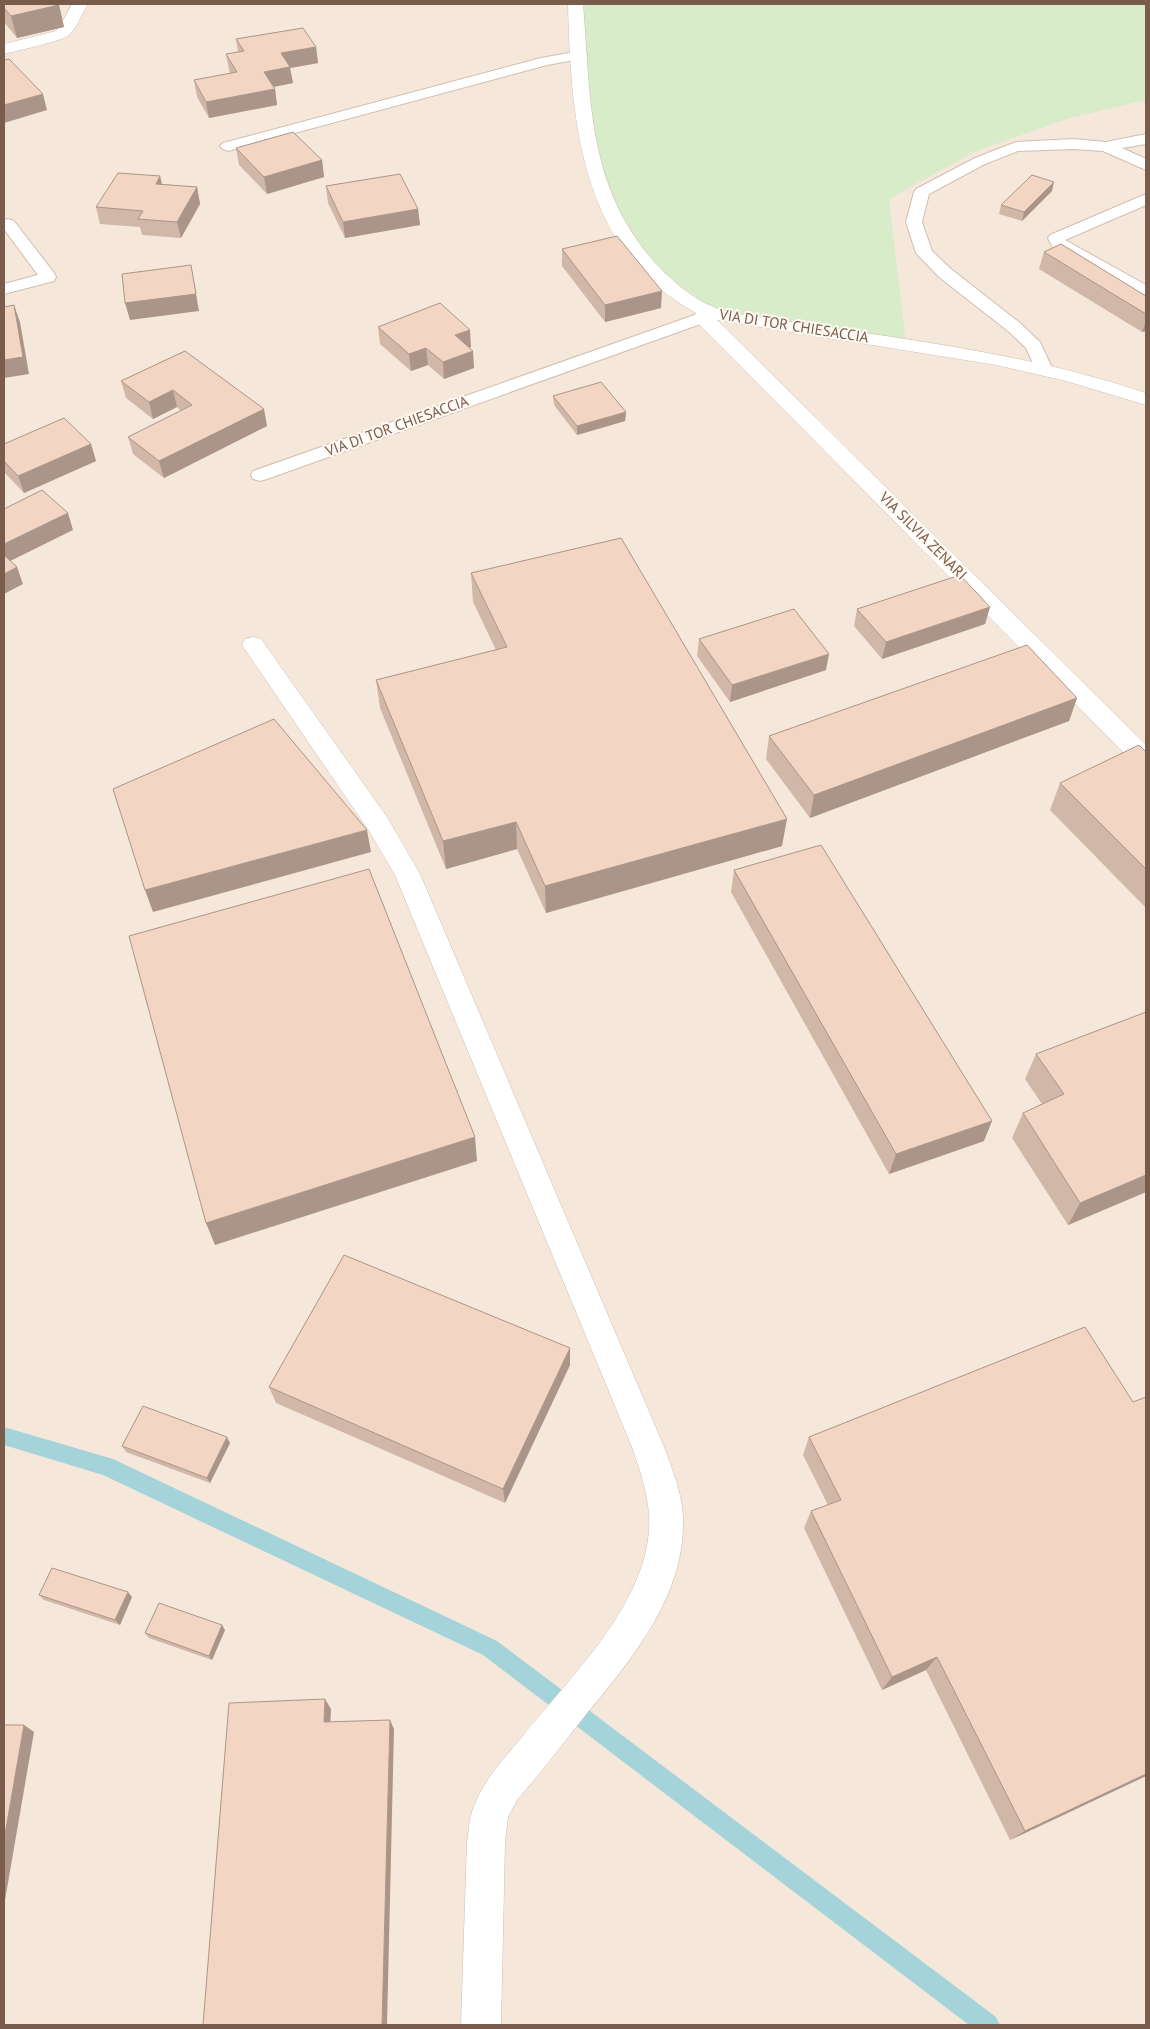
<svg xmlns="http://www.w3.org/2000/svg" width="1150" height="2029" viewBox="0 0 1150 2029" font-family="'PT Sans',sans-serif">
<rect width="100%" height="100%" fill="#fdf6ec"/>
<path fill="#f5e8da" d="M4,4H1146V2025H4Z"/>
<path fill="#d8ecc9" d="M575,4H1146V100L1070,118L976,151L889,199L906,344L746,320L693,305L615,241L594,170Z"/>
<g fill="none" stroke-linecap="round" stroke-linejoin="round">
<path fill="#a5d3da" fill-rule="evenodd" d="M4,1427L113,1459L497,1641L996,2017L1000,2025H969L483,1655L103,1475L4,1445Z"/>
<defs>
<path id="lane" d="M580,51L585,52L587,55L585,58L547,65L228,151L223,149L220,146L223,143L541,58Z
M1146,134V144L1122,148L1146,159V170L1103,151L1073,149L1018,151L985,164L929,194L922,222L932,251L951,269L1020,323L1040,342L1052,368L1049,372L1043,373L1037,372L1026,348L1008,331L939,277L916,253L906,222L914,192L916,189L975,158L1016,142L1073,139L1106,142Z
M1146,194V205L1065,240L1146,285V297L1140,296L1053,248L1048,238L1050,235Z
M8,219L14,221L54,273L56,277L54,281L4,294V284L38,275L4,229V220Z
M703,312L709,313L712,317L709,321L267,479L260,481L253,479L251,475L253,471Z"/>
<path id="street" d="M72,4H88C81,14 78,27 69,35C63,41 15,51 4,54V44L56,31L60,26Z
M568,4H583C591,101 587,188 657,265C678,287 703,307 733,313C872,336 1012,348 1146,393V405L1066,381L996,365L717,320L1146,745V769L1137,766L696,321L694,317L696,313C580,250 571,121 568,4Z
M253,637L261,639L387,817L420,874L664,1447C672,1469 682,1493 683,1517C686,1596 631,1660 584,1717C562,1745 540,1773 517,1800L508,1817L505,1842L501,2025H461L467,1842C469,1832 469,1821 472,1812C481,1783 503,1760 522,1737C571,1676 655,1597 649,1513C647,1490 639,1468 632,1447L395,875L369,831L242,645L245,639Z"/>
</defs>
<use href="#lane" stroke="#d1beb0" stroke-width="2"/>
<use href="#street" stroke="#d1beb0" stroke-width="1"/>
<use href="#lane" fill="#fff" fill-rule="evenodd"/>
<use href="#street" fill="#fff" fill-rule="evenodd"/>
</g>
<path fill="#d1b7a8" d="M4,4L59,5L64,27L17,38L4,22Z
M236,39L316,47L318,63L290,68L293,83L274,87L275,89L277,105L209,118L197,97L194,80L231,74L229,70L226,54L238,52Z
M236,148L322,160L324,177L267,194L239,165Z
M160,176L162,184L197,187L200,204L181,238L142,235L140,227L100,224L96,207Z
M326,186L418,209L420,225L345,238L328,203Z
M1052,191L1022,221L999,214L1001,205Z
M562,249L661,308L605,322L562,266Z
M1044,252L1146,296V331L1142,332L1039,269Z
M378,327L471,347H469L474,368L444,379L428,365L411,371L380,344Z
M185,351L267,426L164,478L133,454L128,437L181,411L177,407L153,419L126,398L121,381Z
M553,396L626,412L625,421L577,435L554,405Z
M4,444H91L96,461L24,493L4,472Z
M471,573L782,846L546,913L517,849L446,869L380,708L376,680L496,650L473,602Z
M990,607L985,624L882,659L854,626L857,609Z
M699,639L826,670L730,702L697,656Z
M1077,698L1069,721L810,818L766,759L769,736Z
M1146,752V908L1050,810L1060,783Z
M734,870L984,1141L889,1174L731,892Z
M1146,1012V1192L1068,1225L1012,1138L1023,1113L1042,1104L1025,1079L1036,1054Z
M570,1348V1365L505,1503L276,1403L269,1387Z
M809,1437L1146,1776L1010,1840L926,1670L882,1690L804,1528L811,1511L828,1505L803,1455Z
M230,1443L210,1483L126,1452L122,1446Z
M39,1595L132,1597L120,1625L44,1600Z
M225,1630L212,1660L149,1638L145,1633Z"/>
<path fill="#aa9588" d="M59,5L64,27L17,38L11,16Z
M316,47L318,63L290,68L293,83L267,88L264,72L281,53Z
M275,89L277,105L209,118L206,102Z
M43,94L47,110L4,123V105Z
M322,160L324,177L267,194L264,177Z
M160,176L164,193L156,184Z
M1054,182L1052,191L1022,221L1024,212Z
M197,187L200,204L181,238L177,222Z
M418,209L420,225L345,238L343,222Z
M191,265L199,311L130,320L125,303Z
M662,291L661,308L605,322V305Z
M14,305L20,322L29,374L4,378V360Z
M1146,321V331L1142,332Z
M470,330L471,347L456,352L455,335Z
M426,348L428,365L411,371L409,354Z
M473,351L474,368L444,379L443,362Z
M173,390L177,407L153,419L149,402Z
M264,409L267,426L164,478L159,461Z
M626,412L625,421L577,435V426Z
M91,444L96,461L24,493L18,476Z
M68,513L73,530L4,564V544Z
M17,567L23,584L4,594V574Z
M990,607L985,624L882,659L886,642Z
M829,654L826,670L730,702L732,685Z
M1077,698L1069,721L810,818L814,795Z
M787,819L782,846L546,913L545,886Z
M516,822L517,849L446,869L443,841Z
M367,830L371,852L153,912L145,890Z
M992,1121L984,1141L889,1174L896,1154Z
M475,1137L477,1161L215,1245L206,1223Z
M1146,1175V1192L1068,1225L1080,1203Z
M570,1348V1365L505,1503L503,1489Z
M227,1437L230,1443L210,1483L207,1478Z
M128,1592L132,1597L120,1625L115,1620Z
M222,1625L225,1630L212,1660L209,1656Z
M937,1657L926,1670L882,1690L892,1677Z
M325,1699L331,1709L330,1732L324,1722Z
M390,1720L394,1729L387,2025H382Z
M24,1725L34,1732L4,1906V1840Z
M1146,1774V1776L1010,1840L1025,1831Z"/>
<path fill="#f3d5c3" stroke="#aa9588" d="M4,4H58L59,5L11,16L4,8Z
M303,28L316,47L281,53L290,67L264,72L275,89L206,102L194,80L237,72L226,54L244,51L236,39Z
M9,59L43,94L4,105V60Z
M293,132L322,160L264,177L236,148Z
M118,173L160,176L156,184L197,187L177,222L138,219L143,211L96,207Z
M400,174L418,209L343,222L326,186Z
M1032,175L1054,182L1024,212L1001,205Z
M617,236L662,291L605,305L562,249Z
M1061,244L1146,296V314L1044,252Z
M191,265L196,294L125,303L122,274Z
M440,303L470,330L455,335L473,351L443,362L426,348L409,354L378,327Z
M14,305L23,357L4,360V307Z
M185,351L264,409L159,461L128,437L192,405L173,390L149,402L121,381Z
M601,382L626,412L577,426L553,396Z
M64,418L91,444L18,476L4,461V444Z
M42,490L68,513L4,544V509Z
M621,538L787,819L545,886L516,822L443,841L376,680L507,647L471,573Z
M4,555L17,567L4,574Z
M960,575L990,607L886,642L857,609Z
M794,609L829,654L732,685L699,639Z
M1027,645L1077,698L814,795L769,736Z
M274,719L367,830L145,890L113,789Z
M1139,745L1146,752V869L1060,783Z
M821,845L992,1121L896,1154L734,870Z
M369,869L475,1137L206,1223L129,936Z
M1146,1012V1175L1080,1203L1023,1113L1064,1094L1036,1054Z
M344,1255L570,1348L503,1489L269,1387Z
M1085,1327L1133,1402L1146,1397V1774L1025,1831L937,1657L892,1677L811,1511L841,1500L809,1437Z
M143,1406L227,1437L207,1478L122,1446Z
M52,1568L128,1592L115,1620L39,1595Z
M159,1603L222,1625L209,1656L145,1633Z
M325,1699L324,1722L390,1720L382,2025H203L229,1703Z
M4,1725H24L4,1840Z"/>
<g text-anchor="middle" stroke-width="4" stroke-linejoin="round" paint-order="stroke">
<g font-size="15" fill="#7a5c4d" stroke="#fffaf3">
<text transform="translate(794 326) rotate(9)" y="5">VIA DI TOR CHIESACCIA</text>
<text transform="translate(397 426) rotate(-20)" y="5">VIA DI TOR CHIESACCIA</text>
<text transform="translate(923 536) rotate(45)" y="5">VIA SILVIA ZENARI</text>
</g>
</g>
<rect width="1150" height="2029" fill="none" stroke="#7a5c4d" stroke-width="10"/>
</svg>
